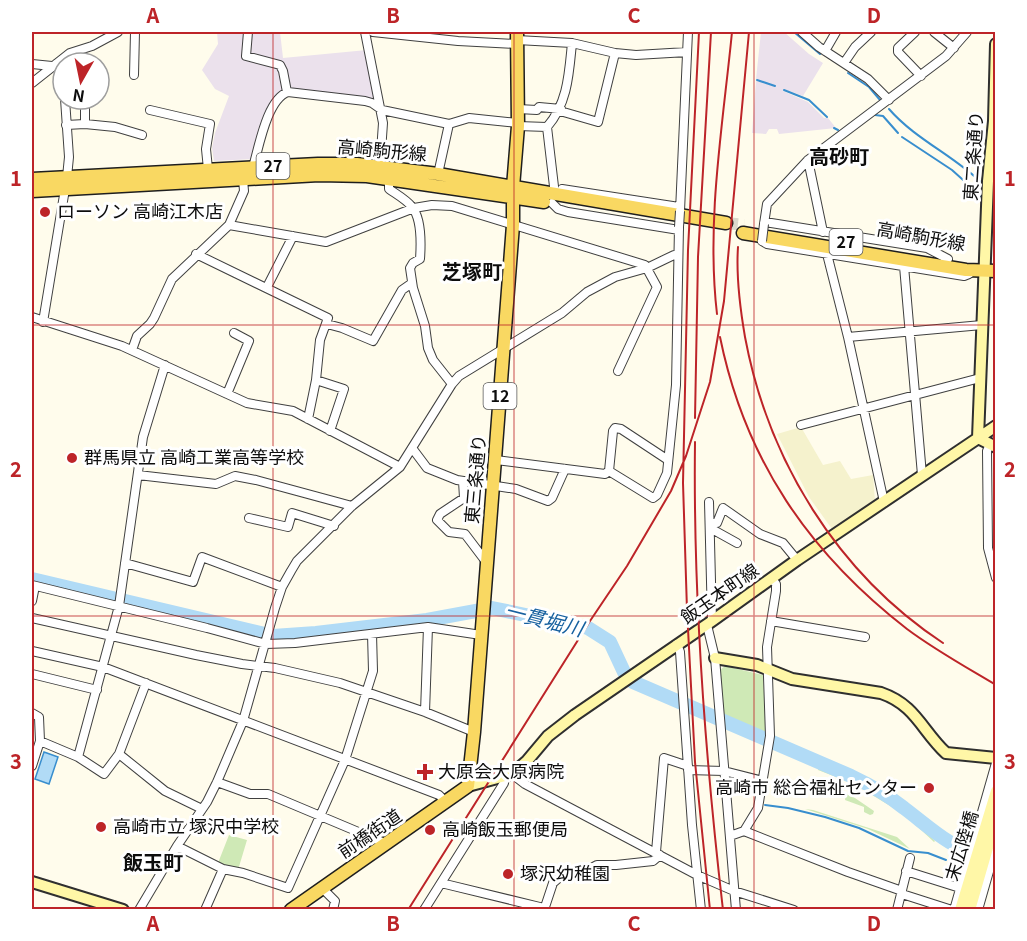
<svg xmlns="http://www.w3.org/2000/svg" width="1027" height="941" viewBox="0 0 1027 941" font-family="Georgia,'Noto Sans JP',serif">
<rect width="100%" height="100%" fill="#fffcec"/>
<path fill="#ebe1ec" d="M217,32H280L283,58L367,50L375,101L281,92L254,159L214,161L212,148L215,133L229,96L215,89L202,70L218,44Z
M761,32H784L809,54L823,63L803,96L784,89L783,91L808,102L824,118H828L836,128L779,134L777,129H769L766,134L752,133L756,81L777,87L756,79Z"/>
<path fill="#f5f2cd" d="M801,427L823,465L840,461L851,479L873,475L875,501L832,529L809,497L777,434Z"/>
<path fill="#cfe9b6" d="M725,666L763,675L766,731L765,733L723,715L720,670Z
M819,764C863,784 902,806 935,841L934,842L905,815L854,784L818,770Z
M846,794L852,796L874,811L873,814L870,815L864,812V807L845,800Z
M805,809L813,810L897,837L910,849L868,829Z
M229,835L247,840L238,870L218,863Z"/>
<path fill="#b1dbf6" stroke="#388ece" stroke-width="1.5" d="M44,752L58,757L49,784L35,779Z"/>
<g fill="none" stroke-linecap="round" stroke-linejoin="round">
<path stroke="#388ece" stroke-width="2" d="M794,32L820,54
M848,73L869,87L880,100
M757,80L775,86
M784,90L809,100L827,117
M889,109C916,140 955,156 984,185
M875,115L883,116L898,133
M834,128L838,130
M902,137L952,170L982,197
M993,196L996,198
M765,805L788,808L825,817L859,828L908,851L928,853L946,860"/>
<path stroke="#b1dbf6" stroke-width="14" d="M32,579L273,636L316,633L427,620L492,608L588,628L610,642L624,672L633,682L851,776C870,785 888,795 904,808C932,829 950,848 985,857"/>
<path stroke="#dbd8cb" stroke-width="12" stroke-dasharray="12 6" stroke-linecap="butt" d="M726,223L744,225"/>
<defs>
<path id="street" d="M248,32L246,56L280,65L283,71L287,92
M365,32L383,123L380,166
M373,32L458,41L517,44
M802,32L819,47L868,79L889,100
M915,32L898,48V52L921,76
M934,32L954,48
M517,40L572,43L615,53L636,55L687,52
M825,51L836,32
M57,63L63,81
M844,63L855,47L871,32
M32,64L52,66
M134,75L135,32
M32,83L70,53L92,46L118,32
M518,109L537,110L539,107L561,109
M150,110L210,124L206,149L208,169
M560,111L598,122L615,53
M85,124L115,127L142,135
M66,125L85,124V99
M518,126L547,127
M808,160L823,232
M253,167C259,147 267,99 288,92L365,101L372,103L382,110L449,124L469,118L518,123
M438,174L449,124
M389,178V189C396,194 407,200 412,207C422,219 421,245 420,259L413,263L410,268L413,288L425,326L428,348L433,360L452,384
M562,189L679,207
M555,195L547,127C568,103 569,73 572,43
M552,203L558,209L568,212L679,230
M680,211L688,32
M765,222L927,248L948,259
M764,224L767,204L808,160L946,56L967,32
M229,225L326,242L414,208L432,205L452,206L645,265L657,287L618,371
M762,241L767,244L964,276L969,274
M196,254L328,318L320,340L316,380L308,419
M827,254L848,337L884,502
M904,266L922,475
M267,287L293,236
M32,317L122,346L247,403L293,411L400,467
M43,322L67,177L69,157L65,99
M327,324L342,328L373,341L402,290L412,283
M848,337L982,325
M132,350L137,336L150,324L154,318L172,279L229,225L244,191L243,179
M316,380L344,389L330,431
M227,394L249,341L234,333
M801,425L980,378
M990,444L987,451L988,548L996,578
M412,448L427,468L457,480L516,489L548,501L552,498L565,469
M496,460L605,474L609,471L613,431L615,428L621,429L668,460
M609,471L653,498L657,495L667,473L676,385L679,227
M138,475L216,484L235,476L256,480L352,506
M463,481L464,498L440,514L437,520L449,532L465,534L487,563
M709,502L712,621
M249,518L288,527L292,513L334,526
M710,523H717L723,508L760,534L783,543L797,560
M710,528L737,543
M125,563L193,582L202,557L282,587
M32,585L207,628L266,644L295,643L428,627L481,635
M32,601L35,586
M32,618L196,655L242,664L275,668L340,683L425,712L474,732
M771,621L865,637
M707,625L715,658L736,910
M677,644L680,652L692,825L701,910
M32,651L103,667L439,795L446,802
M32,674L97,690
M425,712L428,627
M32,713L39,717L40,741L32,766
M40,741L78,757L104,774L119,754L146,683
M119,754L165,791L202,809
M78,757L119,606L143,437L165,365
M688,770L724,771L763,781
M512,774L525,784L697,875L734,891L794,910
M217,782L250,794H268L387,844
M744,831L848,872L902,891
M730,836L744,831L758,808L770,736L767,647L776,591V584L772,579
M177,846L223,869L243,873L288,888L345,760L373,671L372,634
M656,852L664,758L688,766
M906,871L960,888
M441,883L544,908
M322,888L335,901L333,910
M902,894L952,910
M139,910L177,846L207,802L217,782L243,721L275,608L282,587L291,571L297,561L352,506L400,467L452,384L459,376L562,313L587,292L615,277L647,268L674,255L678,256
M205,910L223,869
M424,910L504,783L505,776
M544,910L553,883L567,871H586L597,865H616L653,861L660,855
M897,910L910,858
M954,910L996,763
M978,910L996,847"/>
<path id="secondary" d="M978,438L988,181L994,121L996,44
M978,438L996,447
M715,658L757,665L792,679L881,693C916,705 922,731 946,753L996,758
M468,786L512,774L527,761L548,736L575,715L712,621L797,560L996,426
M32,882L123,910
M960,910L996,791
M970,910L996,820"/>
<path id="primary" d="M32,179L318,164H357L438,174L726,223
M32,191L319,175L367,176L544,202
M743,233L966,270L996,271
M291,910L468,786L474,732L513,225V187L518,126L517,32"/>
</defs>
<use href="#street" stroke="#404040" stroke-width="10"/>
<use href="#secondary" stroke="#2f2f2f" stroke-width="14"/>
<use href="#primary" stroke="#1e1e1e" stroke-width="15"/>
<use href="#street" stroke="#fff" stroke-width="8"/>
<use href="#secondary" stroke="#fff7a7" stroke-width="10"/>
<use href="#primary" stroke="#f9d862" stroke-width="12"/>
<path stroke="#bd2428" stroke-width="2" d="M699,32L688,250L683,483L687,610L695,762L710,910
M738,247C736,276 740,308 745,337C768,460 837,573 943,643
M717,314C706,221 723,124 732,32
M720,337C745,460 809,553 907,629C935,650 966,667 996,685
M695,418L698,257L711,32
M695,442C693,598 705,755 723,910
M408,910L590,621L627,566L671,491L686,456L710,382L724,301L749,32"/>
<defs>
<path id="street-bridge" d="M679,227L680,211
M762,241L764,224"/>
</defs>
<use href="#street-bridge" stroke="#404040" stroke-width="10" stroke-linecap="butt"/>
<use href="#street-bridge" stroke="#fff" stroke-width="8"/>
</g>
<path fill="none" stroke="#bd2428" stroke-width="1.5" stroke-opacity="0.55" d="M273,32V910M514,32V910M754,32V910M32,325H996M32,616H996"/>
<g fill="#bd2428" stroke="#fff" stroke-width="2">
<circle cx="45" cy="212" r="6"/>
<circle cx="72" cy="458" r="6"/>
<path d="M422 763h6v6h6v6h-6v6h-6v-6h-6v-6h6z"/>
<circle cx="929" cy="788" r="6"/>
<circle cx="101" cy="827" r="6"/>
<circle cx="430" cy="830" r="6"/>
<circle cx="508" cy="874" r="6"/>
</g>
<g text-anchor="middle" stroke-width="6" stroke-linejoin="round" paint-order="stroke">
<g fill="#fff" stroke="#565656" stroke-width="1.5">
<rect x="256.5" y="153" width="33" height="26" rx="4.5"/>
<rect x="829.5" y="229" width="33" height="26" rx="4.5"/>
<rect x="483.5" y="383" width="33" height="26" rx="4.5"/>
</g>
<g font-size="16" font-weight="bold" fill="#0d0d0d">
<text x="273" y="172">27</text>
<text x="846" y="248">27</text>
<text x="500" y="402">12</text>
</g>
<g font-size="18" fill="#0d0d0d" stroke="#fff">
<text transform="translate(382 151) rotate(5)" y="6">高崎駒形線</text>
<text transform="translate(974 156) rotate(-86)" y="6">東二条通り</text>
<text transform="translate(921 237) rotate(10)" y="6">高崎駒形線</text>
<text transform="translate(476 479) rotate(-85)" y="6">東三条通り</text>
<text transform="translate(720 594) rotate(-35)" y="6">飯玉本町線</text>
<text transform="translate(370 834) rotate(-34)" y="6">前橋街道</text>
<text transform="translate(962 846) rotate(-73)" y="6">末広陸橋</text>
</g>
<g font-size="18" fill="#0d0d0d" stroke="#fff" text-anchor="start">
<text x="57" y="218">ローソン 高崎江木店</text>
<text x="84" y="464">群馬県立 高崎工業高等学校</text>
<text x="438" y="778">大原会大原病院</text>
<text x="917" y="794" text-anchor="end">高崎市 総合福祉センター</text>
<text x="113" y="833">高崎市立 塚沢中学校</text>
<text x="442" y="836">高崎飯玉郵便局</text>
<text x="520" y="880">塚沢幼稚園</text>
</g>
<g font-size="20" font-weight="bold" fill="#0d0d0d" stroke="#fff">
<text x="839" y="164">高砂町</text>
<text x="472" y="279">芝塚町</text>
<text x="153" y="870">飯玉町</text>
</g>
<g font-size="20" font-style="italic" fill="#16609f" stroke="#fff">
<text transform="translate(544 620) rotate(14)" y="7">一貫堀川</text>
</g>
</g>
<rect width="1027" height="941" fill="none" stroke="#ffffff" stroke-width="66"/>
<g transform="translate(81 81) rotate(189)"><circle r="28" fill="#ffffff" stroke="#9e9e9e" stroke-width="1.5"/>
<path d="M0-4.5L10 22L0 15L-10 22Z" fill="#bd2428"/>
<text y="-9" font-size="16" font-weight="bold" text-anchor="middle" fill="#0d0d0d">N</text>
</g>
<rect x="33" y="33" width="961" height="875" fill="none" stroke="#bd2428" stroke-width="2"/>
<g font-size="20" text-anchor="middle" font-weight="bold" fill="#bd2428">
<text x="153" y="23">A</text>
<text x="393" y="23">B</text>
<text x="634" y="23">C</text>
<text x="874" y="23">D</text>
<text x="16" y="186">1</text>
<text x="1010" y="186">1</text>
<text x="16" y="477">2</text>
<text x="1010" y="477">2</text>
<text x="16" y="769">3</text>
<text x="1010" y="769">3</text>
<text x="153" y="931">A</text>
<text x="393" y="931">B</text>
<text x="634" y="931">C</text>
<text x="874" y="931">D</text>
</g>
</svg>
